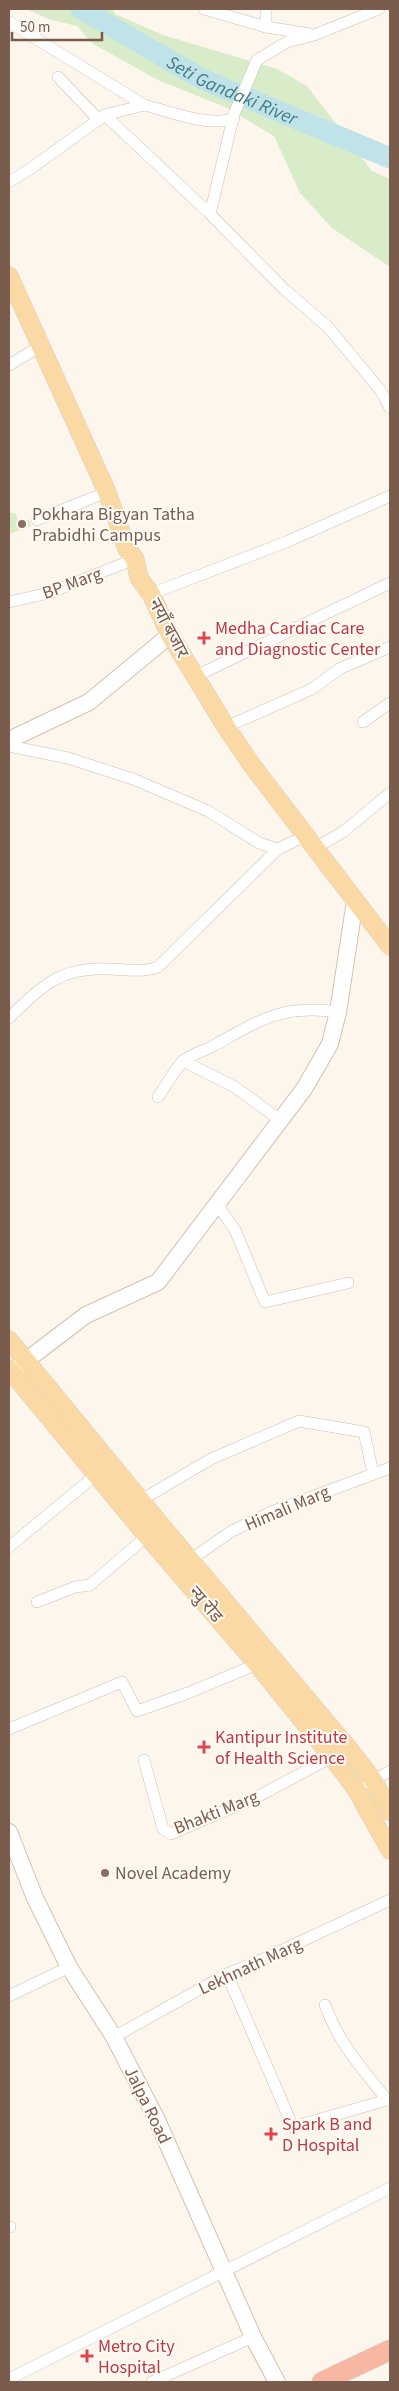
<svg xmlns="http://www.w3.org/2000/svg" width="399" height="2391" viewBox="0 0 399 2391" font-family="'Source Sans 3','Noto Sans Devanagari',sans-serif">
<rect width="100%" height="100%" fill="#fdf6ec"/>
<!-- green -->
<g fill="#d8ecc9">
<path d="M26,9H113L115,14L163,35L277,69L307,86L372,171L390,179V267L332,228L300,193L274,136L225,107L158,80L93,44L77,26L51,20Z"/>
<path d="M9,513H15L19,522L29,520L31,526L9,534Z"/>
</g>
<g fill="none" stroke-linecap="round" stroke-linejoin="round">
<!-- river -->
<path stroke="#bfe3e8" stroke-width="21" id="s1" d="M81,9L202,79L390,158"/>
<defs>
<g id="street">
<path d="M204,9L266,27"/>
<path d="M266,9V27L310,34"/>
<path d="M9,22L144,105L105,115L30,169L9,182"/>
<path d="M58,77L99,120"/>
<path d="M144,105C170,111 209,128 234,118"/>
<path d="M105,115L210,214L284,289L328,327L381,391L390,408"/>
<path d="M210,214L234,114L257,60L287,42L314,35L379,9"/>
<path d="M9,365L41,346"/>
<path d="M37,520L107,492"/>
<path d="M151,594L286,542L390,496"/>
<path d="M9,602L49,593L135,559"/>
<path d="M196,676L390,583"/>
<path d="M363,722L390,703"/>
<path d="M226,727L312,689L339,669L390,647"/>
<path d="M9,746L68,758L133,779L208,811L259,843L278,849"/>
<path d="M315,848L343,832L390,793"/>
<path d="M9,1018C42,986 60,967 108,969C125,969 143,973 158,967L278,849L307,835"/>
<path d="M183,1061L235,1087L280,1120"/>
<path d="M158,1097C166,1086 173,1072 182,1062C189,1055 204,1051 213,1046C260,1020 282,1004 338,1012"/>
<path d="M216,1203L235,1230L265,1302L348,1283"/>
<path d="M136,1503L211,1459L299,1421L364,1432L373,1473"/>
<path d="M9,1547L97,1474"/>
<path d="M190,1560L232,1531L271,1512L390,1468"/>
<path d="M37,1602L75,1587L90,1585L147,1536"/>
<path d="M9,1729L122,1682L137,1711L188,1693L257,1664"/>
<path d="M144,1760L163,1829L171,1834L255,1798L332,1757"/>
<path d="M368,1783L390,1771"/>
<path d="M227,1974L293,2127L387,2100"/>
<path d="M9,1996L69,1967"/>
<path d="M325,2005C339,2044 362,2068 387,2100H390"/>
<path d="M114,2037L227,1974L261,1960L390,1900"/>
<path d="M9,2227H10"/>
<path d="M9,2379L390,2188"/>
<path d="M152,2382L253,2337"/>
</g>
<g id="secondary">
<path d="M9,740L89,702L170,635"/>
<path d="M15,1369L86,1315L158,1282L304,1089L330,1044L338,1012L355,901"/>
<path d="M9,1832L35,1898L69,1967L114,2037L157,2120L253,2337L277,2382"/>
</g>
<g id="primary">
<path d="M9,276L107,492L127,549L135,559L139,578L151,594L170,635L226,727L251,764L390,946"/>
<path d="M9,1340L165,1530L349,1749L373,1780L390,1812"/>
<path d="M9,1369L147,1536L257,1664L332,1757L356,1789L390,1850"/>
</g>
<path id="highway" d="M322,2382L390,2350"/>
</defs>
<!-- street casing -->
<use href="#street" stroke="#d1beb0" stroke-width="12"/>
<!-- secondary casing -->
<use href="#secondary" stroke="#d6c0b0" stroke-width="18"/>
<!-- primary casing -->
<use href="#primary" stroke="#dad1cd" stroke-width="19"/>
<!-- highway casing -->
<use href="#highway" stroke="#dad1cd" stroke-width="21"/>
<!-- street -->
<use href="#street" stroke="#fff" stroke-width="11"/>
<!-- secondary -->
<use href="#secondary" stroke="#fff" stroke-width="16"/>
<!-- primary -->
<use href="#primary" stroke="#fbd9a5" stroke-width="18"/>
<!-- highway -->
<use href="#highway" stroke="#f7b7a3" stroke-width="20"/>
</g>
<!-- markers -->
<g fill="#8d6e63" stroke="#fffaf3" stroke-width="2">
<circle cx="22" cy="524" r="5"/>
<circle cx="105" cy="1873" r="5"/>
</g>
<g fill="#e0444e" stroke="#fffaf3" stroke-width="2">
<path d="M201.5 630.5h5v5h5v5h-5v5h-5v-5h-5v-5h5z"/>
<path d="M201.5 1739.5h5v5h5v5h-5v5h-5v-5h-5v-5h5z"/>
<path d="M268.5 2126.5h5v5h5v5h-5v5h-5v-5h-5v-5h5z"/>
<path d="M84.5 2348.5h5v5h5v5h-5v5h-5v-5h-5v-5h5z"/>
</g>
<g text-anchor="middle" stroke-width="4" stroke-linejoin="round" paint-order="stroke">
<!-- education labels -->
<g font-size="18" fill="#785e54" stroke="#fffaf3" text-anchor="start">
<text x="32" y="520">Pokhara Bigyan Tatha<tspan x="32" dy="21">Prabidhi Campus</tspan></text>
<text x="115" y="1879">Novel Academy</text>
</g>
<!-- street labels -->
<g font-size="18" fill="#7a5c4d" stroke="#fffaf3">
<text transform="translate(72 583) rotate(-20)" y="6">BP Marg</text>
<text transform="translate(169 628) rotate(62)" y="6">नयाँ बजार</text>
<text transform="translate(287 1508) rotate(-23)" y="6">Himali Marg</text>
<text transform="translate(206 1604) rotate(49)" y="6">न्यु रोड</text>
<text transform="translate(216 1812) rotate(-22)" y="6">Bhakti Marg</text>
<text transform="translate(250 1966) rotate(-25)" y="6">Lekhnath Marg</text>
<text transform="translate(148 2105) rotate(64)" y="6">Jalpa Road</text>
</g>
<!-- health labels -->
<g font-size="18" fill="#be3a42" stroke="#fffaf3" text-anchor="start">
<text x="215" y="634">Medha Cardiac Care<tspan x="215" dy="21">and Diagnostic Center</tspan></text>
<text x="215" y="1743">Kantipur Institute<tspan x="215" dy="21">of Health Science</tspan></text>
<text x="282" y="2130">Spark B and<tspan x="282" dy="21">D Hospital</tspan></text>
<text x="98" y="2352">Metro City<tspan x="98" dy="21">Hospital</tspan></text>
</g>
<!-- water labels -->
<g font-size="19" font-style="italic" fill="#437c86" stroke="#fffaf3">
<text dy="7" stroke="none"><textPath href="#s1" startOffset="172">Seti Gandaki River</textPath></text>
</g>
</g>
<!-- border -->
<rect width="399" height="2391" fill="none" stroke="#7a5c4d" stroke-width="20"/>
<!-- scale -->
<path d="M12 32v8h90v-8" fill="none" stroke="#7a5c4d" stroke-width="2.5"/>
<text x="20" y="32" font-size="15" fill="#7a5c4d" stroke="#fffaf3" stroke-width="4" paint-order="stroke">50 m</text>
</svg>
